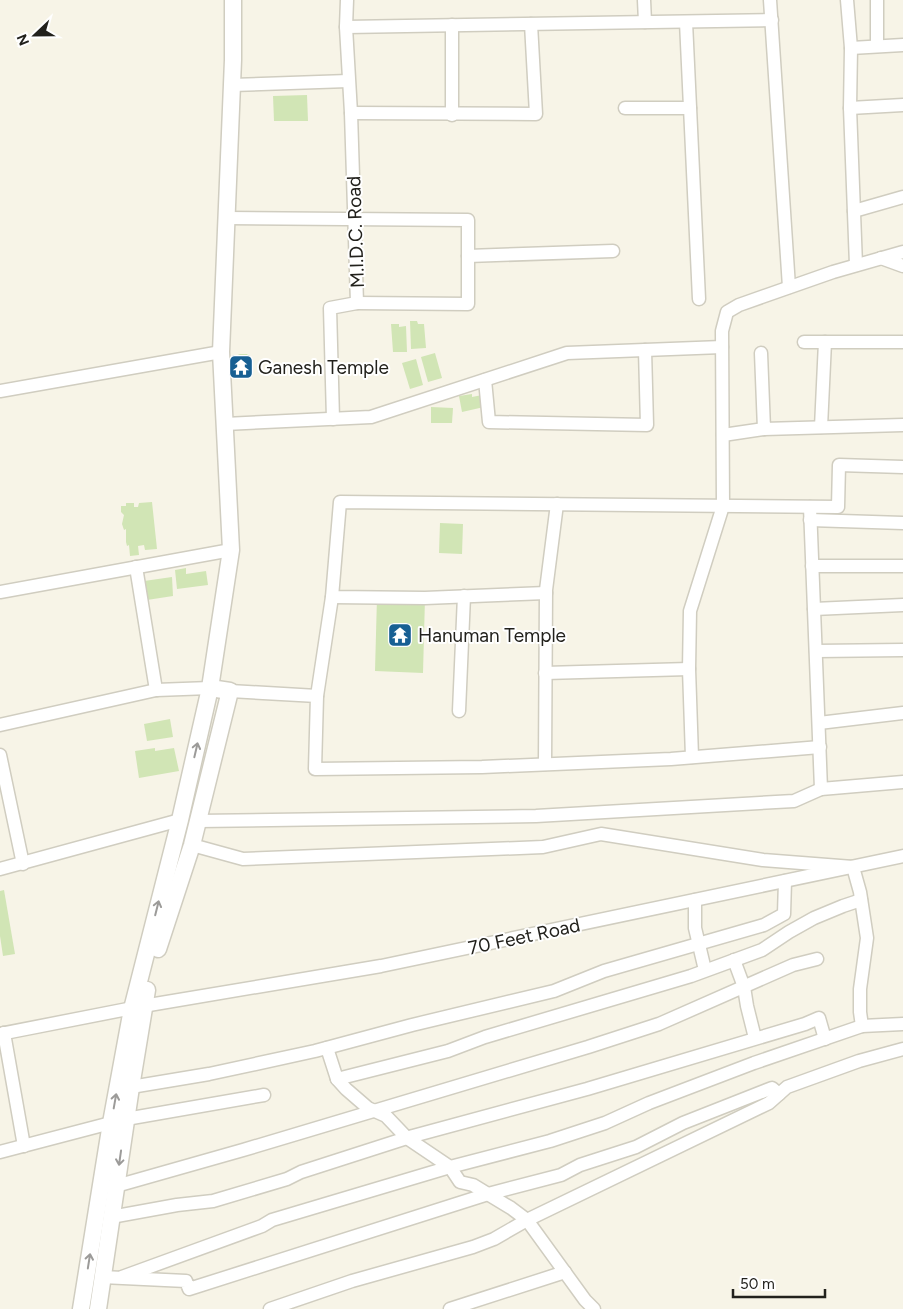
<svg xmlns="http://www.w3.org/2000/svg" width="903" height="1309" viewBox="0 0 903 1309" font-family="Figtree,sans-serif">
<rect width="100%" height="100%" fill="#f7f4e7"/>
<!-- building -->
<g fill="#d1e5b5">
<path d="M307,95L308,121H274L273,96Z"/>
<path d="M410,321H417L418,324H424L426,348L411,349Z"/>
<path d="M391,324H399V327L406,326L407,352H393Z"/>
<path d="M435,353L442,378L428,382L421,357Z"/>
<path d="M240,354H247L253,361V372L244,377H234L230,370L233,357Z"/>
<path d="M416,359L423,385L410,389L402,363Z"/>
<path d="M472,394V397L482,395L484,407L462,412L459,396Z"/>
<path d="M431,407L453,408L452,423H431Z"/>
<path d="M152,502L157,549L145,550L144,545L138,546L139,555L130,556L129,545L127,546L126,542V529L124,530L122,524L124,515L121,512V506H126V503H134V507H138L139,503Z"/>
<path d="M440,523L463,524L462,554L439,553Z"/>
<path d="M186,568V574L206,571L208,585L177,589L175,570Z"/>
<path d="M172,577L173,596L147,600L144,581Z"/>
<path d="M377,597L425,598L423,673L375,671Z"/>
<path d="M170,719L173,737L147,741L144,724Z"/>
<path d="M155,748V751L174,748L179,771L139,778L135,751Z"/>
<path d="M4,890L15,954L3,956L0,936V891Z"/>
</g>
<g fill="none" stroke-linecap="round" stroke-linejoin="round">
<defs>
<g id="minor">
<path d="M644,0L645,22"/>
<path d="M770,0L789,287"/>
<path d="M847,0L851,48L850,108L856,265"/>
<path d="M877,0V46"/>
<path d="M686,22L699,299"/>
<path d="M346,27L772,20"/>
<path d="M851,48L903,45"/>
<path d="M232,85L348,81"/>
<path d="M625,108H690"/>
<path d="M850,108L903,105"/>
<path d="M351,113L536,114L531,24"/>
<path d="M452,115V25"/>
<path d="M854,211L903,197"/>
<path d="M226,218L468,220V304L357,303"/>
<path d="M468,256L613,251"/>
<path d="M881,258L903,266"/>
<path d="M804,342H903"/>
<path d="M761,353L764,429L903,425"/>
<path d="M485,380L489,422L647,425L645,350"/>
<path d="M0,391L221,352"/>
<path d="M333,419L330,308L357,303L351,113L346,27L347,0"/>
<path d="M225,424L371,417L567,353L722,347"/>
<path d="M821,427L825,342"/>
<path d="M723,435L764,429"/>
<path d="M810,507L821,789L903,782"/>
<path d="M810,520L903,523"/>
<path d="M812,566H903"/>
<path d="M136,567L156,690"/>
<path d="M0,592L231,550"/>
<path d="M546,593L425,598L332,597L340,502L838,507L839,465L903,467"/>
<path d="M814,609L903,605"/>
<path d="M816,651L903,650"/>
<path d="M545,673L689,669"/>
<path d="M230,691L317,696L315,769L482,767L671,759L820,747"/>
<path d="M317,696L332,597"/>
<path d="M459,711L464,596"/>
<path d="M819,723L903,713"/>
<path d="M0,725L156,690L210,688"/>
<path d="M0,755L23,864"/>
<path d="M692,757L689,669L690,611L723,506L722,331L727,312L739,305L833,272L903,252"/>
<path d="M545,764L546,590L557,504"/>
<path d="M198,821L536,816L794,801L821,789"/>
<path d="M192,845L243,859L543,847L601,834L763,860L853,867L860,892L867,938L860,989V1012L862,1026"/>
<path d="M0,869L180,820"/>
<path d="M695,900V928L705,970"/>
<path d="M734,960L744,987L747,1006L755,1038"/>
<path d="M4,1033L24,1146"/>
<path d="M0,1034L143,1006L381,966L903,856"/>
<path d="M327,1048L337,1079L346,1089L368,1108L386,1116L407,1138L450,1167L460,1182L473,1185L511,1208L527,1220L585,1300L594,1309"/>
<path d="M337,1079L448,1051L485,1037L691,976L762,950L789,932L814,918L843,906L861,900"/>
<path d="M131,1087L209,1074L315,1051L412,1025L554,991L604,971L764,925L784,914L785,881"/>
<path d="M0,1152L126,1119L264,1095"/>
<path d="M116,1186L243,1150L588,1047L659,1024L793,965L817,959"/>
<path d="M111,1217L177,1205L213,1201L287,1179L301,1172L413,1136L587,1089L805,1024L819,1018L825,1039"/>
<path d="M102,1277L186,1281L189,1289L488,1194L561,1175L580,1165L636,1147L683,1123L772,1088L779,1094"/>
<path d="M122,1277L262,1226L272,1220L450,1167L550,1141L605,1123L649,1103L754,1063L862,1026L903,1024"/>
<path d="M270,1309L352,1281L473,1247L494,1239L527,1220L769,1103L787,1087L859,1061L903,1049"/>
<path d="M450,1309L565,1272"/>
</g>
<g id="major">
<path d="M158,949L192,845L230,691L210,688"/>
<path d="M81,1309L111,1123L132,1009L180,820L210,688L231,550L221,352L233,60V0"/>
<path d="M98,1309L131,1087L147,990"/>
</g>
</defs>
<!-- minor casing -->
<use href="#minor" stroke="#d0cdc0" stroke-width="15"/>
<!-- major casing -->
<use href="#major" stroke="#d0cdc0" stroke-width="19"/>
<!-- minor -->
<use href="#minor" stroke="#fff" stroke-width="12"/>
<!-- major -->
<use href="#major" stroke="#fff" stroke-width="16"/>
</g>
<!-- one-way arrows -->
<defs><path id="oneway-shaft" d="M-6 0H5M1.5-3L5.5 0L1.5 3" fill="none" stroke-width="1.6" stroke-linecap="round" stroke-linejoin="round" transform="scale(1.25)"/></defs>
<g stroke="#9c9b99">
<use href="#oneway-shaft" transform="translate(196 750) rotate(-77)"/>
<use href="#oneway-shaft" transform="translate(157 908) rotate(-76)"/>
<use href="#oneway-shaft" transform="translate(115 1101) rotate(-80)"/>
<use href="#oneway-shaft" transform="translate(120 1158) rotate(98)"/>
<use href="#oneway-shaft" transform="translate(89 1261) rotate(-81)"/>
</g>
<!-- icons -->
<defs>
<symbol id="temple-square" viewBox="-11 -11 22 22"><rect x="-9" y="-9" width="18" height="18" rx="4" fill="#175f93" stroke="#fff"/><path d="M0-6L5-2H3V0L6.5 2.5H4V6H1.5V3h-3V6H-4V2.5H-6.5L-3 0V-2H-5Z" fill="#fff"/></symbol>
</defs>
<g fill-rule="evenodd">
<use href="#temple-square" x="227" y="353" width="28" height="28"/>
<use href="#temple-square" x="386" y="621" width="28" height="28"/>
</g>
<g text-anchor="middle" stroke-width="4" stroke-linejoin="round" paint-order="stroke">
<!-- street labels -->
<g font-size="19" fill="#22211c" stroke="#fff">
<text transform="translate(355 232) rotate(-92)" y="7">M.I.D.C. Road</text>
<text transform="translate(524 936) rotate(-12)" y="7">70 Feet Road</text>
</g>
<!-- poi labels -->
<g font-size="19" fill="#22211c" stroke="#fff" text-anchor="start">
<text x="258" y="374">Ganesh Temple</text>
<text x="418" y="642">Hanuman Temple</text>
</g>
</g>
<!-- north arrow -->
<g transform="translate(35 35) rotate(248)" stroke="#ffffff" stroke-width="4" paint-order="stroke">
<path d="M0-4L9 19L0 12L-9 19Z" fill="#22211c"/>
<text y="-8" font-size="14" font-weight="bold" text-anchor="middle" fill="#22211c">N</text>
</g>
<!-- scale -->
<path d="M733 1289v8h92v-8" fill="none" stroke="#22211c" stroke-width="2.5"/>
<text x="740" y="1289" font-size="15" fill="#22211c" stroke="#ffffff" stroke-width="4" paint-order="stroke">50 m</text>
</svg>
